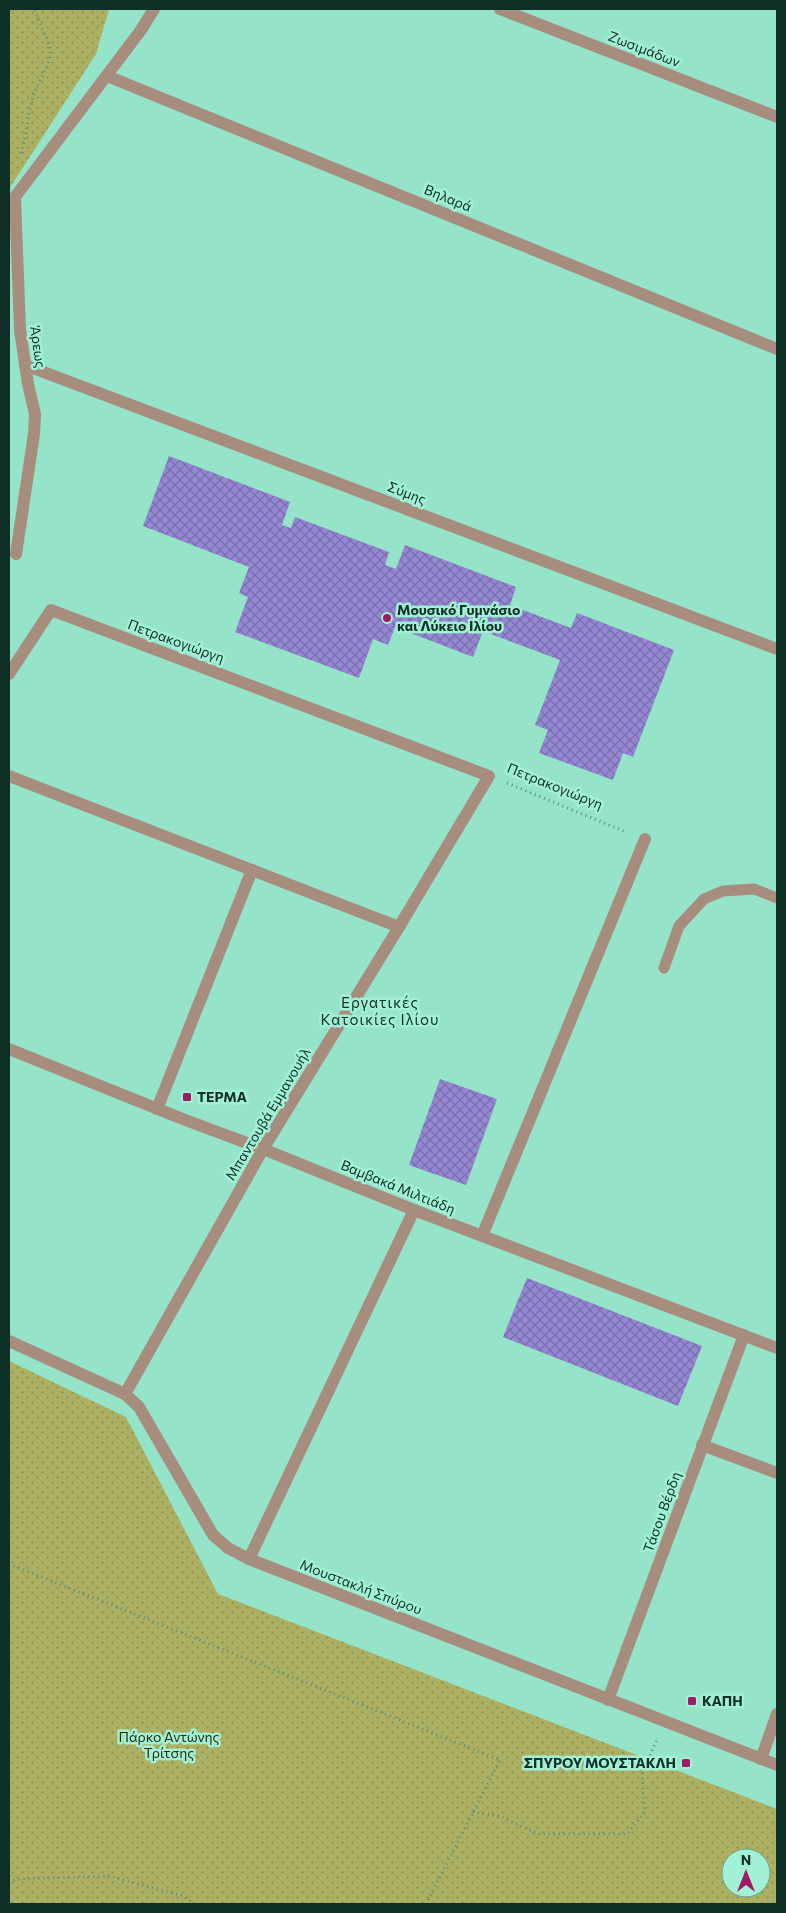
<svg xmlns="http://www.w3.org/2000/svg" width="786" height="1913" viewBox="0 0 786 1913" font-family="Commissioner,sans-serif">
<defs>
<pattern id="park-dots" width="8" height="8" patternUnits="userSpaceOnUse" patternTransform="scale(1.25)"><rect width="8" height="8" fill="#acb062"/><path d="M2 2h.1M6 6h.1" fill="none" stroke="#8a9051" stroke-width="1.8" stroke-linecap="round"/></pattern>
<pattern id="building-cross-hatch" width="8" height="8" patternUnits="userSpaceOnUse" patternTransform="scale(1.25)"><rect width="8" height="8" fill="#9587d3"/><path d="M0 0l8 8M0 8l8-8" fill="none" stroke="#786fab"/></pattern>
</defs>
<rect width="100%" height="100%" fill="#95e3c9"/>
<!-- park -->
<g fill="url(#park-dots)" fill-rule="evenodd">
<path d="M9,9H109L96,54L9,189Z"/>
<path d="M9,1361L126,1417L218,1594L777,1809V1904H9ZM731,1858H761V1888H731Z"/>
</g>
<!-- building -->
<g fill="url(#building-cross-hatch)">
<path d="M169,456L290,502L282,525L291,528L295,517L389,552L385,565L396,569L405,545L516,587L510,605L571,628L577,613L674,650L633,757L623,753L613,780L539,753L548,730L535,725L560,660L483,631L473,657L395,627L388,645L373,639L359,678L235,632L248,597L239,593L249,567L143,526Z"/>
<path d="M440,1079L497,1099L466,1185L409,1165Z"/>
<path d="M527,1278L702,1346L678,1406L503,1337Z"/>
</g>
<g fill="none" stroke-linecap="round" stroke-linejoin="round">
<!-- path -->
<g stroke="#548d7b" stroke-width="3" stroke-dasharray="1 4" stroke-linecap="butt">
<path d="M20,153C28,135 27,116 33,97C37,83 52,63 50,49C48,38 38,22 35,9"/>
<path d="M507,783L626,832"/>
<path d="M9,1564L500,1760L426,1904"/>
<path d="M473,1812L499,1816L538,1834H627L645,1812L642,1774L657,1739"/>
<path d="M9,1882L18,1879L109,1876L183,1896L194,1904"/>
</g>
<!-- service -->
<path stroke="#a78d7e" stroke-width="11" d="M664,968L679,926L704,899L723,891L754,889L777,898"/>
<!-- minor -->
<g stroke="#a78d7e" stroke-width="12">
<path d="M500,9L777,117"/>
<path d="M107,76L777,349"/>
<path d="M25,365L777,649"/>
<path d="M16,554L34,434L35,414L28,384L20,330L15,197L141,30L154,9"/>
<path d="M9,674L51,610L489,776L399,927L263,1149L125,1394"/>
<path d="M9,776L399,927"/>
<path d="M9,1049L180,1118L263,1149L414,1210L777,1348"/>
<path d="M157,1109L252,870"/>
<path d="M482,1236L645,839"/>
<path d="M9,1341L125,1394L139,1407L213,1535L228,1548L249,1559L777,1765"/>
<path d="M702,1445L777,1473"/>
<path d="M249,1559L414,1210"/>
<path d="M608,1700L744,1335"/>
<path d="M761,1759L777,1714"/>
</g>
</g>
<!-- markers -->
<g fill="#a01a68" stroke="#a2f1d6" stroke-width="2">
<circle cx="387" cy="618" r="5"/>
<rect x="182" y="1092" width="10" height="10" rx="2.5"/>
<rect x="687" y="1696" width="10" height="10" rx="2.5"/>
<rect x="681" y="1758" width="10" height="10" rx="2.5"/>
</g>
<g text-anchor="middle" stroke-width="5" stroke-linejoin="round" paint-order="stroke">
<!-- street labels -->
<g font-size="14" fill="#0e2f26" stroke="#a2f1d6">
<text transform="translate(644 49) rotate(21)" y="5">Ζωσιμάδων</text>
<text transform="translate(448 198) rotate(22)" y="5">Βηλαρά</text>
<text transform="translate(38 347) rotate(82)" y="5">Άρεως</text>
<text transform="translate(407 493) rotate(21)" y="5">Σύμης</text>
<text transform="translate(176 641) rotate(20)" y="5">Πετρακογιώργη</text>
<text transform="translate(555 786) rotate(22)" y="5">Πετρακογιώργη</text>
<text transform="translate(268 1114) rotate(-59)" y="5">Μπαντουβά Εμμανουήλ</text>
<text transform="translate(398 1187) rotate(22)" y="5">Βαμβακά Μιλτιάδη</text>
<text transform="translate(662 1512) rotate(-70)" y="5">Τάσου Βέρδη</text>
<text transform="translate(361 1587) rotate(21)" y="5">Μουστακλή Σπύρου</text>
</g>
<!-- poi labels -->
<g font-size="14" font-weight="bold" fill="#0e2f26" stroke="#a2f1d6" text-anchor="start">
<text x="397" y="615">Μουσικό Γυμνάσιο<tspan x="397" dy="16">και Λύκειο Ιλίου</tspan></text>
<text x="197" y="1102">ΤΕΡΜΑ</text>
<text x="702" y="1706">ΚΑΠΗ</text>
<text x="676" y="1768" text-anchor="end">ΣΠΥΡΟΥ ΜΟΥΣΤΑΚΛΗ</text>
</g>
<!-- park labels -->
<g font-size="14" fill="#2b2c06" stroke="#a2f1d6">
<text x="169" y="1742">Πάρκο Αντώνης<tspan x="169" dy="16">Τρίτσης</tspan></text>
</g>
<!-- neighbourhood labels -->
<g font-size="15" letter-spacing="1" fill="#0e2f26" stroke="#a2f1d6">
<text x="380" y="1008">Εργατικές<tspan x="380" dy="17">Κατοικίες Ιλίου</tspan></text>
</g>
</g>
<!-- border -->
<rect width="786" height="1913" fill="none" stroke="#0e2f26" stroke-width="20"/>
<!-- north arrow -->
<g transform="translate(746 1873)"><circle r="24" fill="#a2f1d6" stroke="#67a390"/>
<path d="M0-4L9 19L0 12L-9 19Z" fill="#a01a68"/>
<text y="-8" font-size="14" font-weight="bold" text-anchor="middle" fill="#0e2f26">N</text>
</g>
</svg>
